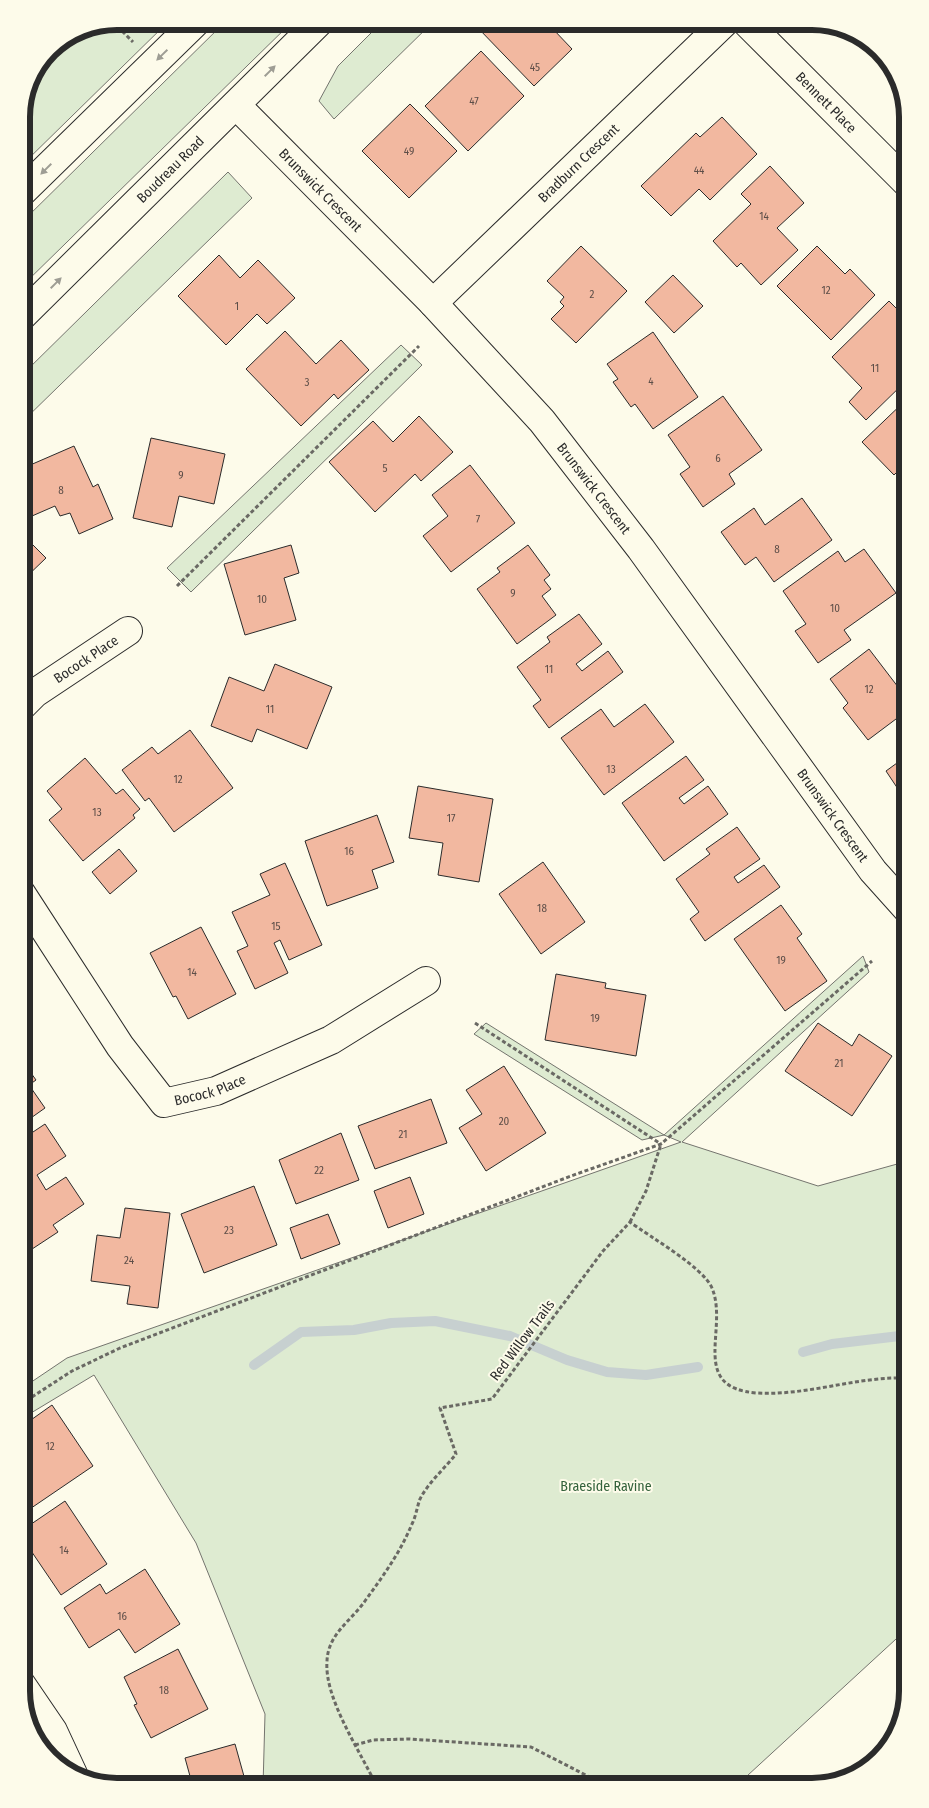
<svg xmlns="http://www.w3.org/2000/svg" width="929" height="1808" viewBox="0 0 929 1808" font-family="'Fira Sans Condensed',sans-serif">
<rect width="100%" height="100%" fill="#fdfbea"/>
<!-- green -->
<g fill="#deebd1" stroke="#74746e">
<path d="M117,21H169L21,166V111L49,49L81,28Z"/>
<path d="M226,21H293L21,287V223Z"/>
<path d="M383,21H434L334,119L319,101L338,66Z"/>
<path d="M228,172L252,198L21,423V376Z"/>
<path d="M401,345L422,365L191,592L167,568Z"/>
<path d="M863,956L869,972L682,1142L818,1186L908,1161V1628L735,1787H263L265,1714L196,1543L94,1375L21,1419V1389L67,1358L681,1142L664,1135L642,1140L474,1034L486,1023L664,1135Z"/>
</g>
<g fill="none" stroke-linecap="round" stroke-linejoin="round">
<!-- stream -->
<g stroke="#c7d0d0" stroke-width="10">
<path d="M803,1352L832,1344L908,1335"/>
<path d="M254,1365L301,1332L354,1330L391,1323L435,1321L510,1336L567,1360L607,1372L646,1375L698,1367"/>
</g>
</g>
<!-- building -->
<g fill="#f2b8a0" stroke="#2b2b2b">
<path d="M483,21H558L552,28L572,49L534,86L477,27Z"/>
<path d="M586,21H599L593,28Z"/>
<path d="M481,51L524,96L468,151L425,106Z"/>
<path d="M410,104L457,151L409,198L362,151Z"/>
<path d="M722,117L757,154L710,200L699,189L671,216L641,186L696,133L700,137Z"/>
<path d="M770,166L804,203L777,228L798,250L761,285L741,263L737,267L713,241L751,204L741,194Z"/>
<path d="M581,246L627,291L576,343L551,319L564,306L560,302L564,297L547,281Z"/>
<path d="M817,246L845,274L850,269L875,295L831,340L777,286Z"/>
<path d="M219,255L240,278L258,260L295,298L267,324L257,314L226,345L178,296Z"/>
<path d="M673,275L703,306L674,333L645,302Z"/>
<path d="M889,301L908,320V379L866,420L849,402L862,388L832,357Z"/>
<path d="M285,331L316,364L341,340L369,370L338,399L334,394L301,426L246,369Z"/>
<path d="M653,332L698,397L653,429L635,404L631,407L613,382L618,379L607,364Z"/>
<path d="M723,396L762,450L729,474L735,484L703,507L680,474L690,467L668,435Z"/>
<path d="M908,398V461L894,475L862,442Z"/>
<path d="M419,416L453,452L421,481L415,474L375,512L329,462L373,421L393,442Z"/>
<path d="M151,438L225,454L214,504L179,496L172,527L133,518Z"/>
<path d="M74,446L93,487L98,484L113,519L79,534L70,513L60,516L55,506L32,516L21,492V469Z"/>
<path d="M470,465L515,523L451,572L423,536L448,516L432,495Z"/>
<path d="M802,498L832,540L774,582L756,557L745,565L721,532L754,508L765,525Z"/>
<path d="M21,533L46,558L21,582Z"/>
<path d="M291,545L299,573L284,578L296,620L245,635L224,564Z"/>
<path d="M528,545L550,575L544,580L551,589L542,596L556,615L517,644L477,589L500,572L497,568Z"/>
<path d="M864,549L896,593L844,630L851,640L818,663L795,631L806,624L783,591L838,551L845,562Z"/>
<path d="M579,614L602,644L576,664L582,671L608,651L623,672L549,728L533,706L541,700L517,667L550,642L547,637Z"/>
<path d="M869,649L908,700V710L868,740L843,708L848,703L830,679Z"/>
<path d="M275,664L332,687L307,749L257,729L252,742L211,726L229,677L264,691Z"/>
<path d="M645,704L674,742L604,795L561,738L601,709L614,727Z"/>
<path d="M190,730L233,788L174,832L149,798L145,801L122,770L152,747L158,754Z"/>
<path d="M908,755V807L900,796L902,795L886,771Z"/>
<path d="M686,756L704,780L679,798L684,804L708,786L728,814L664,861L622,803Z"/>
<path d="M85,758L116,794L123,789L140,809L133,815L135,818L83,861L49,820L62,809L47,791Z"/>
<path d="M418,786L493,799L479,882L438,875L443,843L409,838Z"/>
<path d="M377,815L394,862L372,870L378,888L327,906L305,841Z"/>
<path d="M737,827L760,859L734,877L738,883L764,865L780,887L705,941L690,919L699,912L676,879L710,854L706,849Z"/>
<path d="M119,849L137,871L110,894L92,872Z"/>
<path d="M543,862L585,922L541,954L499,894Z"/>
<path d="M285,863L322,945L289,960L280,940L274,943L288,973L255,989L237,951L248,946L232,912L270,895L260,874Z"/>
<path d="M781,905L802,934L797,938L827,981L785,1011L734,939Z"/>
<path d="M201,927L236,994L188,1019L176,996L173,997L150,953Z"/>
<path d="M556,974L606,983L605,988L646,995L636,1056L545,1040Z"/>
<path d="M818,1023L852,1046L859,1034L892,1056L852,1116L785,1071Z"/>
<path d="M21,1059L36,1080L29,1085L45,1108L21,1125Z"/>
<path d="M504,1066L546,1133L486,1171L459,1128L482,1114L466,1090Z"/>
<path d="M431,1099L447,1143L375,1169L358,1126Z"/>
<path d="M45,1124L66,1156L37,1175L46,1190L66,1177L84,1204L53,1225L58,1232L26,1253L21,1246V1140Z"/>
<path d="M341,1133L359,1180L296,1204L279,1160Z"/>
<path d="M410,1177L424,1214L388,1228L374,1191Z"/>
<path d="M254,1186L277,1245L204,1273L181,1214Z"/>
<path d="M125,1208L170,1213L158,1308L127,1304L130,1286L91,1281L97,1235L120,1238Z"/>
<path d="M328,1214L340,1244L301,1259L290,1228Z"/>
<path d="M52,1405L93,1466L21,1515V1427Z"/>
<path d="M65,1501L107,1564L61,1595L21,1536V1531Z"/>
<path d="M145,1569L180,1624L135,1653L119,1629L89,1648L64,1608L100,1584L106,1594Z"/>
<path d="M178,1649L208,1709L151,1738L134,1705L137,1704L124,1677Z"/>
<path d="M235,1744L247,1787H193L185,1758Z"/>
</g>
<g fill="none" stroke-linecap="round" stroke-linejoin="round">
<defs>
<g id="minor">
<path id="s1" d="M745,21L908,184"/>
<path id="s2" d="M236,105L433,303L542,421L641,549L873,871L908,910"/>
<path id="s3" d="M433,303L726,21"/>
<path id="s4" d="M21,707L35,693L128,631"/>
<path id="s5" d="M21,893L120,1046L164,1103L216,1091L331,1040L426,981"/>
<path d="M21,1684L53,1731L73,1774"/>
</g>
<g id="secondary">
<path d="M21,193L197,21"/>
<path id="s6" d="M21,317L320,21"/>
</g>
</defs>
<!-- minor casing -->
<use href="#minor" stroke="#2b2b2b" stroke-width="30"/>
<!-- secondary casing -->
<use href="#secondary" stroke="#2b2b2b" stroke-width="30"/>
<!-- path -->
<g stroke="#6a6964" stroke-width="3" stroke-dasharray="4 2.5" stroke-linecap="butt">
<path d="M113,22L133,42"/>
<path d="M177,586L419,346"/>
<path d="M475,1023L661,1144"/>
<path d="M630,1222L646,1191L661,1144"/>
<path d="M21,1404L72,1371L120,1348L571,1176L661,1144L872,961"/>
<path d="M355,1745L373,1740L409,1739L531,1747L609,1787"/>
<path d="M377,1787C361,1752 324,1699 327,1661C328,1634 351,1621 365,1601C383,1576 400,1553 412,1524C416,1516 417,1507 420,1499C428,1483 445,1468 456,1454L440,1408L492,1399L603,1251L630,1222C650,1237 703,1267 712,1288C729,1329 688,1388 757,1393C808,1396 857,1376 908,1378"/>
</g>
<!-- minor -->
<use href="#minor" stroke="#fdfbea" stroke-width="28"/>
<!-- secondary -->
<use href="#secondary" stroke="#fdfbea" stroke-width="28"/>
</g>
<!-- one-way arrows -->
<defs><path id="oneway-solid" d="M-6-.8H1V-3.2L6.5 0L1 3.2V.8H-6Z" transform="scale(1.25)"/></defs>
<g fill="#9e9d94">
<use href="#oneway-solid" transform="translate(162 55) rotate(136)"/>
<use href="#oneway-solid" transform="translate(270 71) rotate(-45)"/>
<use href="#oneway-solid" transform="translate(46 169) rotate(135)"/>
<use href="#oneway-solid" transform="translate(56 283) rotate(-45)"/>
</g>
<g text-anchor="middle" stroke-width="4" stroke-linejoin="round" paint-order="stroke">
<!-- number labels -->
<g font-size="11" fill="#5d4e48">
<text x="535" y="71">45</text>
<text x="474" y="105">47</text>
<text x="409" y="155">49</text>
<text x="699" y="174">44</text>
<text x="764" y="220">14</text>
<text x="826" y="294">12</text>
<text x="592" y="298">2</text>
<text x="237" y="310">1</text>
<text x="875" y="372">11</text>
<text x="651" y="385">4</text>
<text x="307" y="386">3</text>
<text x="718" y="462">6</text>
<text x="385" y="472">5</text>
<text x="181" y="479">9</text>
<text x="61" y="494">8</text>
<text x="478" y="523">7</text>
<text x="777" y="553">8</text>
<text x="513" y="597">9</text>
<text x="262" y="603">10</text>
<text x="835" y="612">10</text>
<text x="549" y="673">11</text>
<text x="869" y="693">12</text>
<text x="270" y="713">11</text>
<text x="611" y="773">13</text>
<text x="178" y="783">12</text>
<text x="97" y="816">13</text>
<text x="451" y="822">17</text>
<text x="349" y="855">16</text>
<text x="542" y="912">18</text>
<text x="276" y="930">15</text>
<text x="781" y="964">19</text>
<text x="192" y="976">14</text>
<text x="595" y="1022">19</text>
<text x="839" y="1067">21</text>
<text x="504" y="1125">20</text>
<text x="403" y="1138">21</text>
<text x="319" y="1174">22</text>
<text x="229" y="1234">23</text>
<text x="129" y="1264">24</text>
<text x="50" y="1450">12</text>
<text x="64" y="1554">14</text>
<text x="122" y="1620">16</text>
<text x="164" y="1694">18</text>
</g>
<!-- street labels -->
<g font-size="14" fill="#2b2b2b" stroke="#fdfbea">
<text dy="5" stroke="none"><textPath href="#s1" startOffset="115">Bennett Place</textPath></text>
<text dy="5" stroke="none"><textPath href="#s3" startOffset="202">Bradburn Crescent</textPath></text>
<text dy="5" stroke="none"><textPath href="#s6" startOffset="210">Boudreau Road</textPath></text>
<text dy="5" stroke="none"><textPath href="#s2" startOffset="120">Brunswick Crescent</textPath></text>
<text dy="5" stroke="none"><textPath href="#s2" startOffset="525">Brunswick Crescent</textPath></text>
<text dy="5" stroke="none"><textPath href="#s4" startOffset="81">Bocock Place</textPath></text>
<text dy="5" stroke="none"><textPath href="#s2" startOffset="930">Brunswick Crescent</textPath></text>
<text dy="5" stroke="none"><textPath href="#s5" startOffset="302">Bocock Place</textPath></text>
<text transform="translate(522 1340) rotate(-53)" y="5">Red Willow Trails</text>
</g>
<!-- park labels -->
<g font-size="14" fill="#34623c" stroke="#fdfbea">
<text x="606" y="1491">Braeside Ravine</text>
</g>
</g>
<!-- crop -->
<path d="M0 0H929V1808H0ZM117 30H812A87 87 0 0 1 899 117V1691A87 87 0 0 1 812 1778H117A87 87 0 0 1 30 1691V117A87 87 0 0 1 117 30Z" fill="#fdfbea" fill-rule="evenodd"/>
<path fill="none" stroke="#2b2b2b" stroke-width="6" d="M117 30H812A87 87 0 0 1 899 117V1691A87 87 0 0 1 812 1778H117A87 87 0 0 1 30 1691V117A87 87 0 0 1 117 30Z"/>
</svg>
